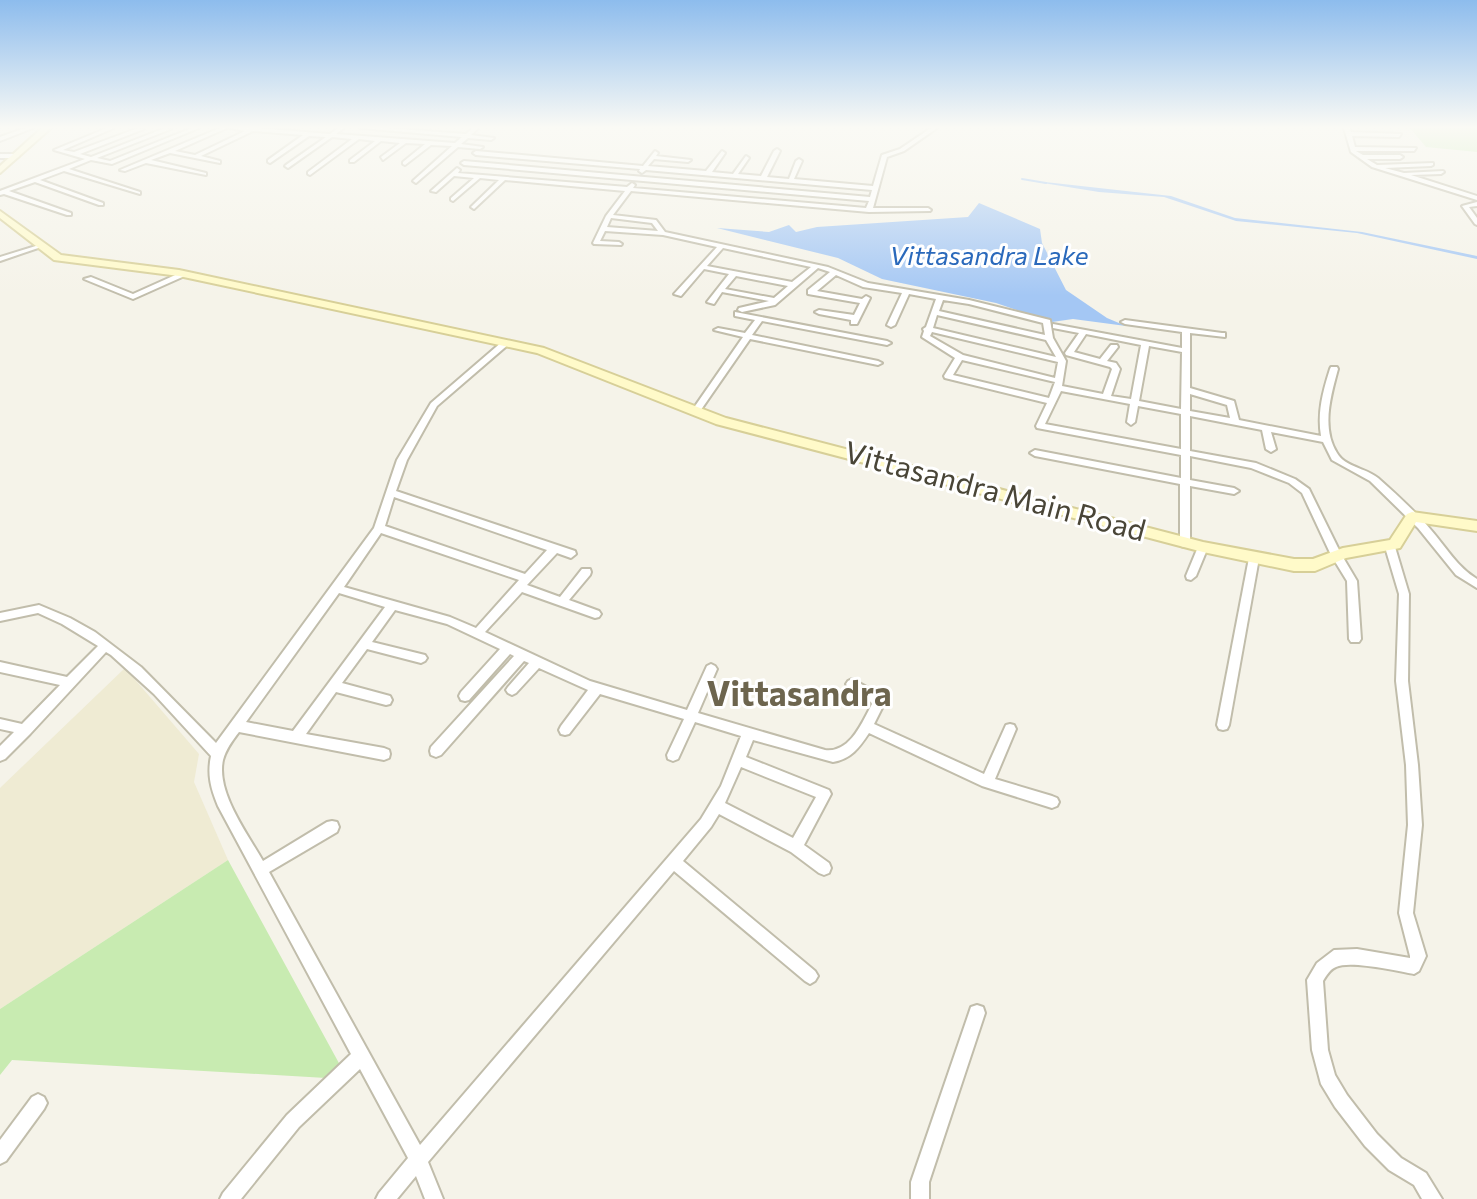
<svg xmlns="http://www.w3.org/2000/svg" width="1477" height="1199" viewBox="0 0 1477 1199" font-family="Commissioner,sans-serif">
<rect width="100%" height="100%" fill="#f5f3e9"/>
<!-- education -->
<path fill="#efebd3" d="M125,668L199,754L194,782L228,860L0,1009V788Z"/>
<!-- green -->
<g fill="#c8ebb1">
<path d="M1410,128H1477V152L1426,147Z"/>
<path d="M228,860L340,1065L326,1078L12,1060L0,1075V1009Z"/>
</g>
<!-- water -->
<g fill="#a4c7f4">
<path d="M1045,182L1171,196L1235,218L1362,232L1477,256V259L1357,233L1236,221L1164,197L1099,192L1043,183Z"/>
<path d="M979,203L1040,229L1042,243L1066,290L1107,318L1126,326L1073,319L1052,322L996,303L882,279L838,258L717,228L769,232L789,225L796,232L817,227L968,217Z"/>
</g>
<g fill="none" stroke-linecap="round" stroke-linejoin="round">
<!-- stream -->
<path stroke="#a4c7f4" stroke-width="2" d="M1022,179L1046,183"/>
<defs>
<g id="street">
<path d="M25,128H33L0,141V137Z"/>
<path d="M107,128H114L63,150L74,152L138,128L144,129L80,154L91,157L165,128L171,129L97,158L110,161L192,128H199L112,164L91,160L69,169L140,192V194L64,171L40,180L103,203V205H99L35,182L9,191L71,213V215H67L4,194L0,195V191L85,159L54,150Z"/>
<path d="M220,128H227L175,151L195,155L245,131L230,128H257L330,134L338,128H344L336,134L455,143L462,137L361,128H387L466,134L473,128H478L471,135L494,138L491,140L468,138L461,144L483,147L480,149L458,147L416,183L413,181L414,180L452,146L431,145L405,165L403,164V162L425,144L406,143L383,160L381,157L400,143L381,141L354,162H350V160L375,141L359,139L310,175L308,174V172L352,139L332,137L288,168L285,166L286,165L326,137L309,136L270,163L268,162V160L303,135L253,131L201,156L220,161V163L170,153L151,160L206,173V175L146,163L125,171L120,170Z"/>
<path d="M931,128H937L904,151L887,157L873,208H928L931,210L930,211L869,212L631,191L613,215L656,220L665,232L828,267L868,283L969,300L1050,320L1053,338L1066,361L1062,386L1103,394L1112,369L1110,367L1066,355L1065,353L1079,333L1053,328V324L1182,348V332L1125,324L1121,322L1125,320L1222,333H1225V337L1190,333V388L1234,401L1239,420L1321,436C1317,413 1323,391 1330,369L1331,367H1337L1338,369C1331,395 1321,428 1337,453C1345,467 1366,468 1378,478C1396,494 1415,511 1431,530C1446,547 1457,567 1477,579V588L1456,575L1418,528L1370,481L1332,460L1323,442L1271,432L1276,449L1271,452L1266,449L1262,430L1190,416V451L1256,463L1295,479L1309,489L1341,554L1357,581L1361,639L1359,642H1351L1349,639L1347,581L1331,555L1302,493L1289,483L1251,468L1190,456V480L1234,488L1239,491L1234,494L1190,486V543L1185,547L1181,546L1180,543V484L1035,456L1030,453L1035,450L1181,478V455L1037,428L1036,426L1047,403L945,378L944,376L955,358L922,337L924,331L923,329L926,327L936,299L909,294L895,325L891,327L887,325L902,293L863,287L836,275L817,291L862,299L866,296L870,298L857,324H851V320L819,314L815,312L819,310L854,315L860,303L808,294V290L830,272L818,268L775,305L742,312L738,310L739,308L769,301L722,292L714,304L707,302L729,274L704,269L681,296L674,294L717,247L663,235L605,231L600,241L619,242L622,244L621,245L594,244L593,243L606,216L625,191L505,180L474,209L471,207L472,206L499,180L480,178L453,201L451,200V198L474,178L454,176L436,192L431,191L457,168L460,170L458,173L627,187L632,183L635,185L633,188L866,208L869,201L464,165L461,163L464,161L870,197L872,190L646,170L642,173L639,171L640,169L476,155L473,153L476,151L643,166L655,151L658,153L656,156L691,160L688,162L654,159L648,166L706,171L722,151L725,153L712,172L733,174L746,156L749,158L738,174L761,176L774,151L777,149L780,151L767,177L789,179L796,161L799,159L802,161L794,179L873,186L882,155L900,149ZM611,218L652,223L658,231L607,227ZM723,248L811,267L792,282L707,266ZM736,276L788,286L774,298L725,289ZM943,300L969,304L1043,323L1045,335L939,311ZM937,315L1046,340L1056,357L933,328ZM932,332L1058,362L1055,378L963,355L930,336ZM1086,334L1141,345L1131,399L1111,396L1120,369L1116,363L1107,361L1118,347L1117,345H1111L1100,359L1074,352ZM1149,346L1182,352L1181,409L1139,401ZM962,360L1055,382L1049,398L953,375ZM1061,391L1130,404L1127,422L1131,425L1135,422L1138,406L1181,414V449L1045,424ZM1190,394L1227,405L1230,418L1190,411Z"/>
<path d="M1344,128H1350L1351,132L1401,134L1399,137L1352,136L1355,147L1416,148L1414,151H1356L1363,155H1400L1403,157L1400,159H1367L1377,165L1433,163V165L1431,166L1385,168L1404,173L1443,171L1444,172L1441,174L1411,175L1477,196V200L1372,167L1351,152Z"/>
<path d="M0,154H16L19,156L16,158H0Z"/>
<path d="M1477,202V206L1469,207L1477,218V225L1475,224L1462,206Z"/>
<path d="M39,245L44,246L0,261V257Z"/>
<path d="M182,272L189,274L133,299L84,279L91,277L133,294Z"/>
<path d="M735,312L887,341L891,343L887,345L762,321L752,335L878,361L882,363L878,365L750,339L698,414H692L691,412L743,337L714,330L718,328L745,333L755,320L735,316Z"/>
<path d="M503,341L510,343L437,406L407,460L396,491L575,551L576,554L571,558L557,553L527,585L560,597L582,569H590L591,572L590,575L569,600L599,611L601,614L599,617L595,618L522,592L485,632L590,681L687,710L707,666L711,664L715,666L717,669L698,713L825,750C850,753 862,723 872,704L871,702L848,687L846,684L848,681L852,679L881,695L884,704L874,724L984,774L1006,725L1010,724L1014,725L1016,729L995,779L1052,796L1057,798L1059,802L1057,806L1052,808L982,786L869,733C859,748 851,759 833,762L753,740L746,757L829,790L831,794L804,845L829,863L831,868L829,873L824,875L819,873L791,852L719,814L711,827L683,861L815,971L818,976L815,981L810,984L805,981L674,871L428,1162L443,1199H425L416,1176L397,1199H376L379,1193L408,1158L360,1069L299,1127L241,1199H220L223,1193L287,1115L351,1054L218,806C211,789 207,775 211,756L154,694L111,655L106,652L30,734L5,759L0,761V746L14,732L0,729V719L22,724L60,685L0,672V662L67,677L98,646L62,624L38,613L0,621V613L39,605L70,618L95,632L141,667L216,743L374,528L397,460L431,403ZM394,497L547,550L525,574L385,526ZM381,533L519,580L476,628L450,617L344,587ZM339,593L385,607L293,731L246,722ZM395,610L447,624L500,649L461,692L459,696L461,700L465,701L469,700L510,654L514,656L431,747L430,751L431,755L436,757L441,755L524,661L529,663L508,687L506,690L508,693L512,695L516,693L539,668L588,690L561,726L559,730L561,734L565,735L569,734L600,694L684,719L667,755L668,759L673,761L678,759L695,722L741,736L721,786L701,819L420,1145L269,872L337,832L339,827L337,822L332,821L327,822L263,861C247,833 216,792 223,760C226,749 232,741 239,732L384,760L389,758L390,754L389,750L384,748L306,734L336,692L386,705L390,704L392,700L390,696L342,683L367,649L421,663L425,661L427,658L425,655L372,642ZM741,767L816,797L793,838L725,803Z"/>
<path d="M1203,543L1208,547L1196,576L1191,580L1187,579L1186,576L1198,547Z"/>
<path d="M1390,543L1395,547L1409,594L1408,681L1418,765L1422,825L1413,913L1426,956L1419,971L1414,974C1397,971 1350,960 1336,967C1330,969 1326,976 1323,981L1328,1050L1335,1075L1347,1095L1377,1134L1401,1158L1426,1173L1442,1199H1422L1414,1185L1389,1170L1365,1146L1335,1107L1321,1084L1312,1050L1307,980L1317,963L1334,950L1357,949L1410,958V956L1399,913L1408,825L1406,765L1396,681L1399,594L1385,547Z"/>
<path d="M1254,554L1259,558L1229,725L1227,729L1223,730L1219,729L1217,725L1249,558Z"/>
<path d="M977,1005L983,1007L985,1013L929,1182V1199H911V1182L969,1013L971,1007Z"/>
<path d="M38,1094L44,1097L47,1103L44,1109L6,1161L0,1164V1140L32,1097Z"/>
</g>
<g id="secondary">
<path d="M42,128H51L0,173V166Z"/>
<path d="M0,211L61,255L179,270L544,348L726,418L1203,542L1294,559H1313L1343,548L1390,540L1407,514L1412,512L1477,521V531L1416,522L1400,548L1346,558L1315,571H1294L1203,552L716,424L537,353L179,276L54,260L0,218Z"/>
</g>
</defs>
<!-- street casing -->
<use href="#street" stroke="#c1bdab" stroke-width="4"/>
<!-- secondary casing -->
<use href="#secondary" stroke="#d7cf98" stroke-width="4"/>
<!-- street -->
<use href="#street" fill="#fff" fill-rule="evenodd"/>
<!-- secondary -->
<use href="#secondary" fill="#fffac9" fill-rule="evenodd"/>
</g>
<!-- sky -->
<linearGradient id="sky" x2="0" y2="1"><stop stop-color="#8dbced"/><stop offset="0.43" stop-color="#fafaf5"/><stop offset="1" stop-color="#fafaf5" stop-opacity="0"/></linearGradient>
<rect width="1477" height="296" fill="url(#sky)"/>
<g text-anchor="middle" stroke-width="6" stroke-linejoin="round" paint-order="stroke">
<!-- far-water labels -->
<g font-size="26" font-style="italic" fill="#2a69bb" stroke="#fff">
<text x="989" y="265">Vittasandra Lake</text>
</g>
<!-- street labels -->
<g font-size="30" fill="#494537" stroke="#fff">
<text transform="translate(995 492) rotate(15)" y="10">Vittasandra Main Road</text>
</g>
<!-- quarter labels -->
<g font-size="34" font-weight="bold" fill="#6d654e" stroke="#fff">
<text x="799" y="706">Vittasandra</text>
</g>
</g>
</svg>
